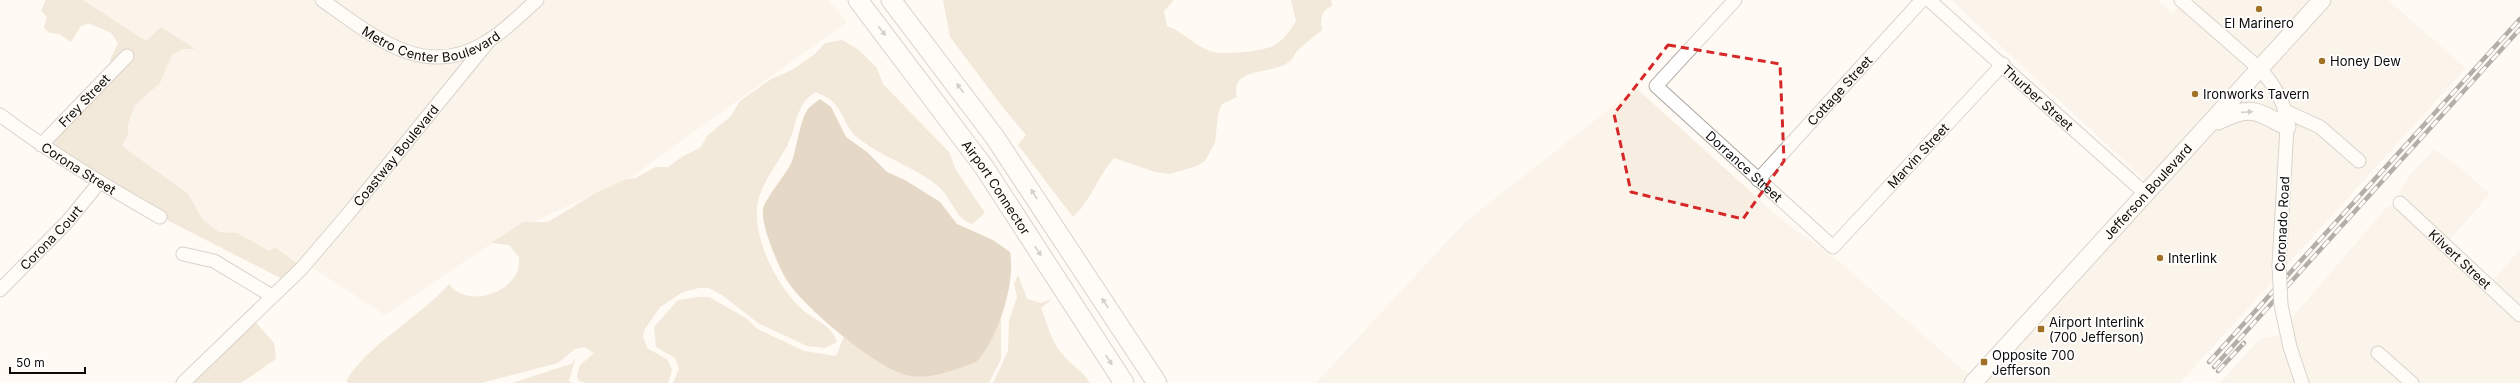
<svg xmlns="http://www.w3.org/2000/svg" width="2520" height="383" viewBox="0 0 2520 383" font-family="Inter,sans-serif">
<rect width="100%" height="100%" fill="#fffaf3"/>
<!-- built -->
<g fill="#f7ede1">
<path d="M83,0H828L847,22L631,177L501,237L385,315L305,263L302,267L237,233L219,232L203,220L188,194L97,130L146,41Z"/>
<path d="M1951,0H2158L2172,13L2181,4L2177,0H2388L2466,68L2180,383H1316L1465,222L1636,88L1782,220L1835,258L1969,375L2135,194L2144,179Z"/>
<path d="M2434,149L2464,171L2490,194L2447,243L2490,284L2520,249V383H2220L2259,339L2284,334V327L2387,207L2400,203L2398,197L2408,177Z"/>
</g>
<!-- green -->
<g fill="#e5d4be">
<path d="M46,0H83L146,41L161,27L195,49H182L172,55L160,83L135,105L128,124V134L122,146L188,194L203,220L219,232L237,233L270,251L275,247L302,267L288,282L169,221L43,145L113,68L110,60L118,43L111,33L88,23L80,27L71,42L59,34L50,33L44,28L47,17L41,11Z"/>
<path d="M943,0H1174L1164,11L1167,26C1183,32 1194,45 1210,51C1220,56 1263,51 1273,46C1284,40 1290,31 1296,21L1291,0H1331L1332,6C1321,11 1320,19 1322,30C1314,36 1306,43 1298,50C1295,53 1294,57 1291,60C1276,76 1229,65 1237,97L1222,104L1218,114L1215,143L1205,161L1197,166L1170,174L1155,172L1114,158C1098,176 1091,201 1073,217L1018,145L1026,135L1001,105L950,37Z"/>
<path d="M842,40L859,50L877,68L883,84L949,152L956,170L985,213L972,224C956,219 952,200 941,189C922,170 881,157 858,138C846,129 844,114 834,103C830,98 821,95 816,92C795,103 797,128 787,146C778,162 766,178 760,194C747,229 776,287 803,310C815,321 832,325 837,342L825,348L807,346L758,323L722,295L709,288H699L683,292L660,307L645,329L643,336L647,348L668,360L672,370L668,383H586L579,381L577,376L580,365L594,353L584,347L575,349L558,363L481,383H349L346,381C368,344 419,318 449,284C466,307 508,296 518,270C519,266 519,261 519,257L509,245L491,243L523,222H548L594,194L626,179L636,178L655,167H668L683,156L700,148L707,136L730,117L740,101L771,79L792,70L815,54L825,43Z"/>
<path d="M1018,275L1027,299L1041,303L1052,299L1041,308C1048,326 1052,345 1066,358C1076,369 1081,369 1090,383H993L1008,351L1009,321L1017,297L1014,284Z"/>
<path d="M699,297H709L746,318L756,328L804,351L836,356L844,336L881,363L902,374L981,357L1001,318V359L989,383H673L679,369L675,358L656,347L654,327L678,300Z"/>
<path d="M253,319L274,343L276,359C273,361 243,382 240,383C230,383 196,383 184,383Z"/>
<path d="M575,359L569,381L572,383H512L571,364Z"/>
</g>
<!-- water -->
<path fill="#c6b091" d="M820,99L831,107L846,137L867,152L887,172L905,180L940,202L957,224L993,240L1010,252C1016,282 998,340 976,362C954,370 927,382 903,374C873,365 802,306 786,279C778,265 761,226 763,210C764,199 787,174 792,161C797,147 800,120 808,109C811,105 816,102 820,99Z"/>
<g fill="none" stroke-linecap="round" stroke-linejoin="round">
<defs>
<g id="minor">
<path id="s1" d="M322,0C373,36 425,82 488,41C506,30 521,14 537,0"/>
<path id="s2" d="M1735,0L1656,86L1833,247L2003,64"/>
<path id="s3" d="M1929,0L2147,195"/>
<path d="M2181,0L2261,70C2275,86 2287,105 2287,127L2279,265"/>
<path d="M2285,111L2320,127L2359,161"/>
<path id="s4" d="M0,115C51,153 105,186 160,217"/>
<path id="s5" d="M41,145L127,56"/>
<path id="s6" d="M1758,180L1922,0"/>
<path id="s7" d="M2400,203L2520,315"/>
<path d="M183,254L214,261L272,296"/>
<path id="s8" d="M0,290L67,222L99,183"/>
<path d="M2290,347L2302,383"/>
<path d="M2378,353L2412,383"/>
<path id="s9" d="M183,383L302,268L348,214L488,42"/>
</g>
<g id="major">
<path d="M2218,121C2251,104 2257,111 2287,127"/>
<path id="s10" d="M1973,383L2322,0"/>
</g>
<g id="highway">
<path id="s11" d="M858,0L984,167L1124,383"/>
<path d="M891,0L994,136L1157,383"/>
</g>
</defs>
<!-- minor casing -->
<use href="#minor" stroke="#a9a49e" stroke-width="15"/>
<!-- major casing -->
<use href="#major" stroke="#a9a49e" stroke-width="19"/>
<!-- highway casing -->
<use href="#highway" stroke="#a9a49e" stroke-width="21"/>
<!-- minor -->
<use href="#minor" stroke="#fff" stroke-width="13"/>
<!-- major -->
<use href="#major" stroke="#fff" stroke-width="17"/>
<!-- highway -->
<use href="#highway" stroke="#fff" stroke-width="19"/>
<defs>
<g id="rail">
<path d="M2209,362L2520,19"/>
<path d="M2214,367L2520,29"/>
<path d="M2218,371L2244,343"/>
</g>
</defs>
<!-- rail casing -->
<use href="#rail" stroke="#55524f" stroke-width="4.5"/>
<!-- rail -->
<use href="#rail" stroke="#fff" stroke-width="3" stroke-dasharray="9" stroke-linecap="butt"/>
<defs>
<path id="minor-bridge" d="M2279,265L2281,305L2290,347"/>
</defs>
<!-- minor-bridge casing -->
<use href="#minor-bridge" stroke="#a9a49e" stroke-width="15" stroke-linecap="butt"/>
<!-- minor-bridge -->
<use href="#minor-bridge" stroke="#fff" stroke-width="13"/>
</g>
<!-- one-way arrows -->
<defs><path id="oneway-solid" d="M-6-.8H1V-3.2L6.5 0L1 3.2V.8H-6Z"/></defs>
<g fill="#9e9d9d">
<use href="#oneway-solid" transform="translate(882 31) rotate(52)"/>
<use href="#oneway-solid" transform="translate(960 88) rotate(-127)"/>
<use href="#oneway-solid" transform="translate(2247 112) rotate(-4)"/>
<use href="#oneway-solid" transform="translate(1034 194) rotate(-123)"/>
<use href="#oneway-solid" transform="translate(1038 251) rotate(57)"/>
<use href="#oneway-solid" transform="translate(1105 303) rotate(-123)"/>
<use href="#oneway-solid" transform="translate(1109 360) rotate(57)"/>
</g>
<!-- marked area -->
<path d="M0 0H2520V383H0ZM1668,45L1780,64L1784,161L1743,219L1631,192L1614,114Z" fill="#fffaf3" fill-opacity=".55" fill-rule="evenodd"/>
<path fill="none" stroke="#d62828" stroke-width="3" stroke-dasharray="8 5" stroke-linejoin="round" d="M1668,45L1780,64L1784,161L1743,219L1631,192L1614,114Z"/>
<!-- markers -->
<g fill="#a17225" stroke="#fff" stroke-width="1.5">
<circle cx="2259" cy="9" r="4"/>
<circle cx="2322" cy="61" r="4"/>
<circle cx="2195" cy="94" r="4"/>
<circle cx="2160" cy="258" r="4"/>
<rect x="2037" y="325" width="8" height="8" rx="2"/>
<rect x="1980" y="358" width="8" height="8" rx="2"/>
</g>
<g text-anchor="middle" stroke-width="3.5" stroke-linejoin="round" paint-order="stroke">
<!-- poi labels -->
<g font-size="13" fill="#0d0b09" stroke="#fff" text-anchor="start">
<text x="2259" y="28" text-anchor="middle">El Marinero</text>
<text x="2330" y="66">Honey Dew</text>
<text x="2203" y="99">Ironworks Tavern</text>
<text x="2168" y="263">Interlink</text>
<text x="2049" y="327">Airport Interlink<tspan x="2049" dy="15">(700 Jefferson)</tspan></text>
<text x="1992" y="360">Opposite 700<tspan x="1992" dy="15">Jefferson</tspan></text>
</g>
<!-- street labels -->
<g font-size="13" fill="#0d0b09" stroke="#fff">
<text dy="5" stroke="none"><textPath href="#s1" startOffset="124">Metro Center Boulevard</textPath></text>
<text dy="5" stroke="none"><textPath href="#s6" startOffset="121">Cottage Street</textPath></text>
<text dy="5" stroke="none"><textPath href="#s3" startOffset="146">Thurber Street</textPath></text>
<text dy="5" stroke="none"><textPath href="#s5" startOffset="62">Frey Street</textPath></text>
<text dy="5" stroke="none"><textPath href="#s2" startOffset="481">Marvin Street</textPath></text>
<text dy="5" stroke="none"><textPath href="#s9" startOffset="312">Coastway Boulevard</textPath></text>
<text dy="5" stroke="none"><textPath href="#s2" startOffset="236">Dorrance Street</textPath></text>
<text dy="5" stroke="none"><textPath href="#s4" startOffset="95">Corona Street</textPath></text>
<text dy="5" stroke="none"><textPath href="#s11" startOffset="233">Airport Connector</textPath></text>
<text dy="5" stroke="none"><textPath href="#s10" startOffset="259">Jefferson Boulevard</textPath></text>
<text transform="translate(2282 224) rotate(-87)" y="5">Coronado Road</text>
<text dy="5" stroke="none"><textPath href="#s8" startOffset="73">Corona Court</textPath></text>
<text dy="5" stroke="none"><textPath href="#s7" startOffset="82">Kilvert Street</textPath></text>
</g>
</g>
<!-- scale -->
<path d="M10 367v6h75v-6" fill="none" stroke="#0d0b09" stroke-width="2"/>
<text x="16" y="367" font-size="12" fill="#0d0b09" stroke="#ffffff" stroke-width="3" paint-order="stroke">50 m</text>
</svg>
